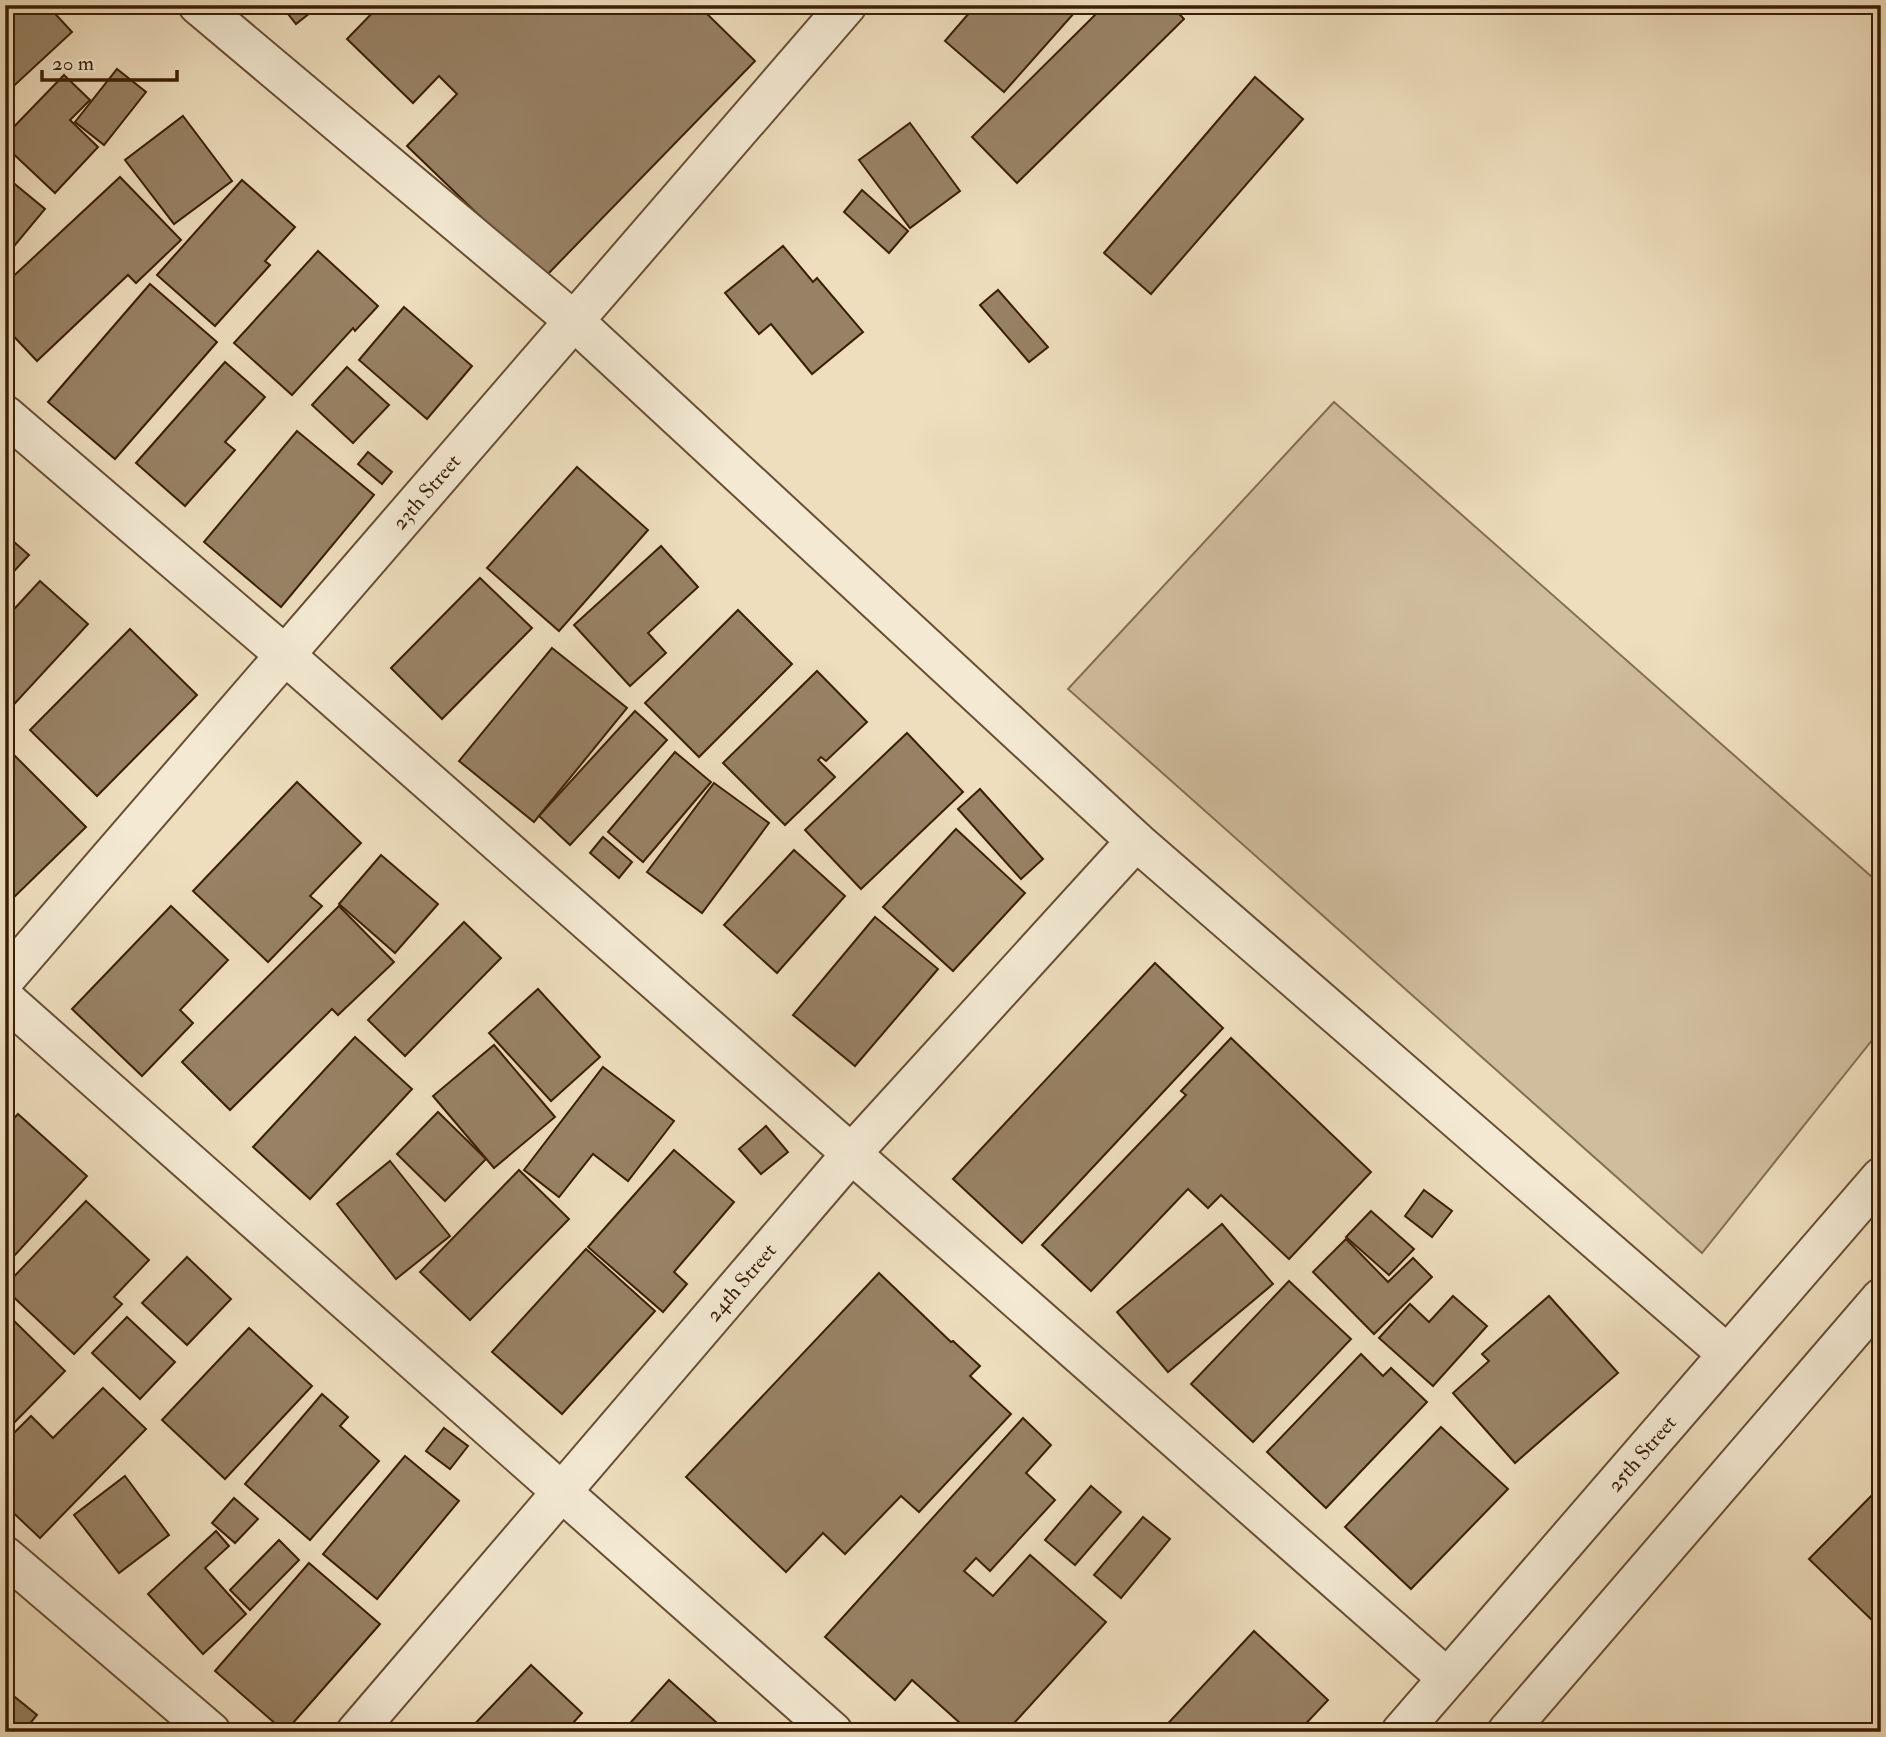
<svg xmlns="http://www.w3.org/2000/svg" width="1886" height="1737" viewBox="0 0 1886 1737" font-family="'IM FELL Double Pica',serif">
<rect width="100%" height="100%" fill="#eedebd"/>
<filter id="stains"><feTurbulence type="fractalNoise" baseFrequency=".00286" numOctaves="4"/><feColorMatrix values="0 0 0 0 .2 0 0 0 0 .09 0 0 0 0 .02 0 0 0 .5 -.17"/></filter>
<radialGradient id="worn" r=".72"><stop offset=".6" stop-color="#630" stop-opacity="0"/><stop offset="1" stop-color="#630" stop-opacity=".3"/></radialGradient>
<!-- green -->
<path fill="#d0bd9e" stroke="#866e52" stroke-width="2" d="M1334,402L1881,885V1029L1702,1253L1068,689Z"/>
<!-- building -->
<g fill="#988265" stroke="#3b1e06" stroke-width="2">
<path d="M5,5H47L72,32L5,94Z"/>
<path d="M281,5H320L296,24Z"/>
<path d="M380,5H698L755,61L544,278L407,146L457,94L439,76L413,103L347,39Z"/>
<path d="M976,5H1068L1075,12L1004,92L945,41Z"/>
<path d="M1105,5H1171L1184,19L1017,183L972,137Z"/>
<path d="M117,69L146,92L104,145L75,122Z"/>
<path d="M64,75L90,100L70,120L98,147L55,193L5,146V136Z"/>
<path d="M1255,77L1303,119L1151,294L1104,253Z"/>
<path d="M183,116L232,181L174,224L125,160Z"/>
<path d="M910,123L960,191L910,228L859,160Z"/>
<path d="M5,176L45,209L5,257Z"/>
<path d="M120,177L181,240L136,283L128,275L37,361L5,327V284Z"/>
<path d="M242,180L295,227L265,261L270,265L215,326L157,275Z"/>
<path d="M862,190L908,231L889,253L844,212Z"/>
<path d="M783,246L813,282L817,278L863,332L812,374L771,324L759,334L725,293Z"/>
<path d="M318,251L378,306L355,331L353,328L292,395L234,343Z"/>
<path d="M150,284L217,342L115,459L48,402Z"/>
<path d="M998,290L1048,347L1029,362L980,305Z"/>
<path d="M404,307L472,366L427,419L359,360Z"/>
<path d="M225,362L265,397L225,442L235,450L185,506L136,463Z"/>
<path d="M347,367L389,405L353,443L312,405Z"/>
<path d="M297,431L374,495L281,607L204,542Z"/>
<path d="M368,452L392,472L382,484L358,464Z"/>
<path d="M577,467L648,530L559,631L487,568Z"/>
<path d="M5,534L29,555L5,581Z"/>
<path d="M661,546L698,587L648,633L666,653L630,686L574,625Z"/>
<path d="M480,578L532,628L442,719L391,668Z"/>
<path d="M40,581L88,624L6,713L5,619Z"/>
<path d="M738,610L792,664L699,757L645,703Z"/>
<path d="M130,629L197,695L97,796L30,730Z"/>
<path d="M552,648L627,708L534,822L459,761Z"/>
<path d="M817,671L867,722L826,761L821,757L818,760L835,777L785,825L723,763Z"/>
<path d="M635,711L667,740L570,845L539,816Z"/>
<path d="M907,733L963,792L861,889L805,830Z"/>
<path d="M5,746L86,827L5,906Z"/>
<path d="M675,752L711,782L643,862L608,832Z"/>
<path d="M297,782L361,843L310,896L322,906L268,962L193,891Z"/>
<path d="M714,783L769,823L702,913L647,872Z"/>
<path d="M980,789L1043,859L1021,879L958,809Z"/>
<path d="M956,829L1025,893L953,971L883,907Z"/>
<path d="M603,837L632,862L619,878L590,853Z"/>
<path d="M794,850L845,896L777,973L724,925Z"/>
<path d="M381,855L438,904L395,953L339,904Z"/>
<path d="M171,906L228,960L180,1010L193,1023L142,1076L72,1009Z"/>
<path d="M339,906L394,962L338,1015L332,1009L230,1110L182,1062Z"/>
<path d="M875,917L938,969L855,1066L793,1015Z"/>
<path d="M464,922L501,958L405,1056L368,1020Z"/>
<path d="M1155,963L1223,1028L1022,1243L953,1179Z"/>
<path d="M538,989L600,1057L551,1101L489,1033Z"/>
<path d="M355,1037L412,1089L310,1199L253,1147Z"/>
<path d="M1231,1038L1371,1172L1289,1259L1221,1195L1208,1208L1188,1189L1091,1291L1042,1245L1186,1095L1181,1091Z"/>
<path d="M494,1045L555,1117L494,1168L433,1096Z"/>
<path d="M603,1067L674,1121L628,1181L593,1154L559,1197L524,1170Z"/>
<path d="M438,1112L486,1159L445,1201L397,1154Z"/>
<path d="M18,1114L87,1176L5,1266V1128Z"/>
<path d="M766,1126L788,1152L761,1174L739,1149Z"/>
<path d="M674,1150L734,1202L674,1272L687,1284L663,1312L588,1247Z"/>
<path d="M390,1161L450,1236L396,1279L337,1204Z"/>
<path d="M519,1170L569,1219L470,1320L420,1272Z"/>
<path d="M1424,1190L1452,1211L1432,1237L1405,1216Z"/>
<path d="M86,1201L149,1260L114,1297L122,1304L74,1354L5,1289V1286Z"/>
<path d="M1371,1211L1414,1249L1389,1275L1346,1237Z"/>
<path d="M1222,1224L1273,1284L1168,1372L1117,1312Z"/>
<path d="M1346,1239L1388,1282L1413,1258L1432,1277L1374,1334L1313,1272Z"/>
<path d="M586,1249L655,1311L562,1414L492,1352Z"/>
<path d="M187,1257L231,1299L187,1345L142,1303Z"/>
<path d="M879,1273L951,1342L953,1341L980,1366L970,1376L1011,1414L919,1512L901,1496L845,1554L823,1533L786,1572L686,1477Z"/>
<path d="M1289,1281L1351,1339L1253,1442L1191,1384Z"/>
<path d="M1453,1296L1487,1326L1433,1386L1379,1338L1410,1304L1429,1322Z"/>
<path d="M1549,1296L1618,1373L1515,1463L1453,1393L1489,1361L1482,1354Z"/>
<path d="M5,1312L65,1371L5,1432Z"/>
<path d="M127,1317L175,1362L140,1399L92,1353Z"/>
<path d="M249,1328L312,1386L225,1479L162,1420Z"/>
<path d="M1361,1354L1383,1376L1391,1368L1427,1402L1326,1508L1267,1452Z"/>
<path d="M103,1388L146,1429L40,1538L5,1505V1442L31,1416L53,1438Z"/>
<path d="M322,1394L348,1417L340,1426L379,1461L310,1540L245,1484Z"/>
<path d="M1023,1418L1051,1445L1026,1473L1055,1500L990,1571L976,1558L964,1571L993,1596L1030,1555L1106,1622L1006,1732H970L912,1680L895,1700L825,1637Z"/>
<path d="M1441,1427L1508,1489L1411,1589L1345,1527Z"/>
<path d="M444,1428L468,1446L450,1469L426,1451Z"/>
<path d="M405,1456L459,1501L377,1599L323,1554Z"/>
<path d="M125,1476L169,1535L119,1573L74,1515Z"/>
<path d="M1091,1486L1121,1512L1075,1565L1045,1540Z"/>
<path d="M1881,1486V1629L1809,1559Z"/>
<path d="M234,1498L258,1519L235,1543L212,1523Z"/>
<path d="M1143,1517L1170,1539L1121,1598L1094,1575Z"/>
<path d="M216,1531L229,1546L205,1568L246,1614L203,1654L148,1594Z"/>
<path d="M279,1540L299,1560L250,1610L230,1590Z"/>
<path d="M309,1563L380,1624L285,1732L215,1671Z"/>
<path d="M1254,1631L1328,1700L1298,1732H1160Z"/>
<path d="M531,1665L582,1713L565,1732H467Z"/>
<path d="M669,1680L726,1731L725,1732H622Z"/>
<path d="M5,1689L37,1715L23,1732H5Z"/>
</g>
<g fill="none" stroke-linecap="round" stroke-linejoin="round">
<defs>
<g id="minor">
<path d="M198,5L574,321L1136,841L1727,1354"/>
<path d="M5,415L285,655L1447,1678"/>
<path id="s1" d="M5,979L847,5"/>
<path d="M5,999L833,1732"/>
<path d="M5,1556L211,1732"/>
<path id="s2" d="M356,1732L851,1154L1136,841"/>
<path id="s3" d="M1401,1732L1881,1177"/>
<path d="M1507,1732L1881,1298"/>
</g>
</defs>
<!-- minor casing -->
<use href="#minor" stroke="#684e34" stroke-width="42"/>
<!-- minor -->
<use href="#minor" stroke="#f4ead4" stroke-width="38"/>
</g>
<g text-anchor="middle" stroke-width="6" stroke-linejoin="round" paint-order="stroke">
<!-- street labels -->
<g font-size="21" fill="#3b1e06" stroke="#f4ead4">
<text dy="7" stroke="none"><textPath href="#s1" startOffset="644">23th Street</textPath></text>
<text dy="7" stroke="none"><textPath href="#s2" startOffset="592">24th Street</textPath></text>
<text dy="7" stroke="none"><textPath href="#s3" startOffset="368">25th Street</textPath></text>
</g>
</g>
<!-- margin -->
<rect width="1886" height="1737" fill="none" stroke="#eedebd" stroke-width="28"/>
<rect x="7" y="7" width="1872" height="1723" fill="none" stroke="#3b1e06" stroke-width="3.5"/>
<rect x="14" y="14" width="1858" height="1709" fill="none" stroke="#3b1e06" stroke-width="2"/>
<!-- scale -->
<path d="M42 70v10h135v-10" fill="none" stroke="#3b1e06" stroke-width="3.5"/>
<text x="52" y="70" font-size="21" fill="#3b1e06" stroke="#f4ead4" stroke-width="5" paint-order="stroke">20 m</text>
<rect width="100%" height="100%" filter="url(#stains)"/>
<rect width="100%" height="100%" fill="url(#worn)"/>
</svg>
